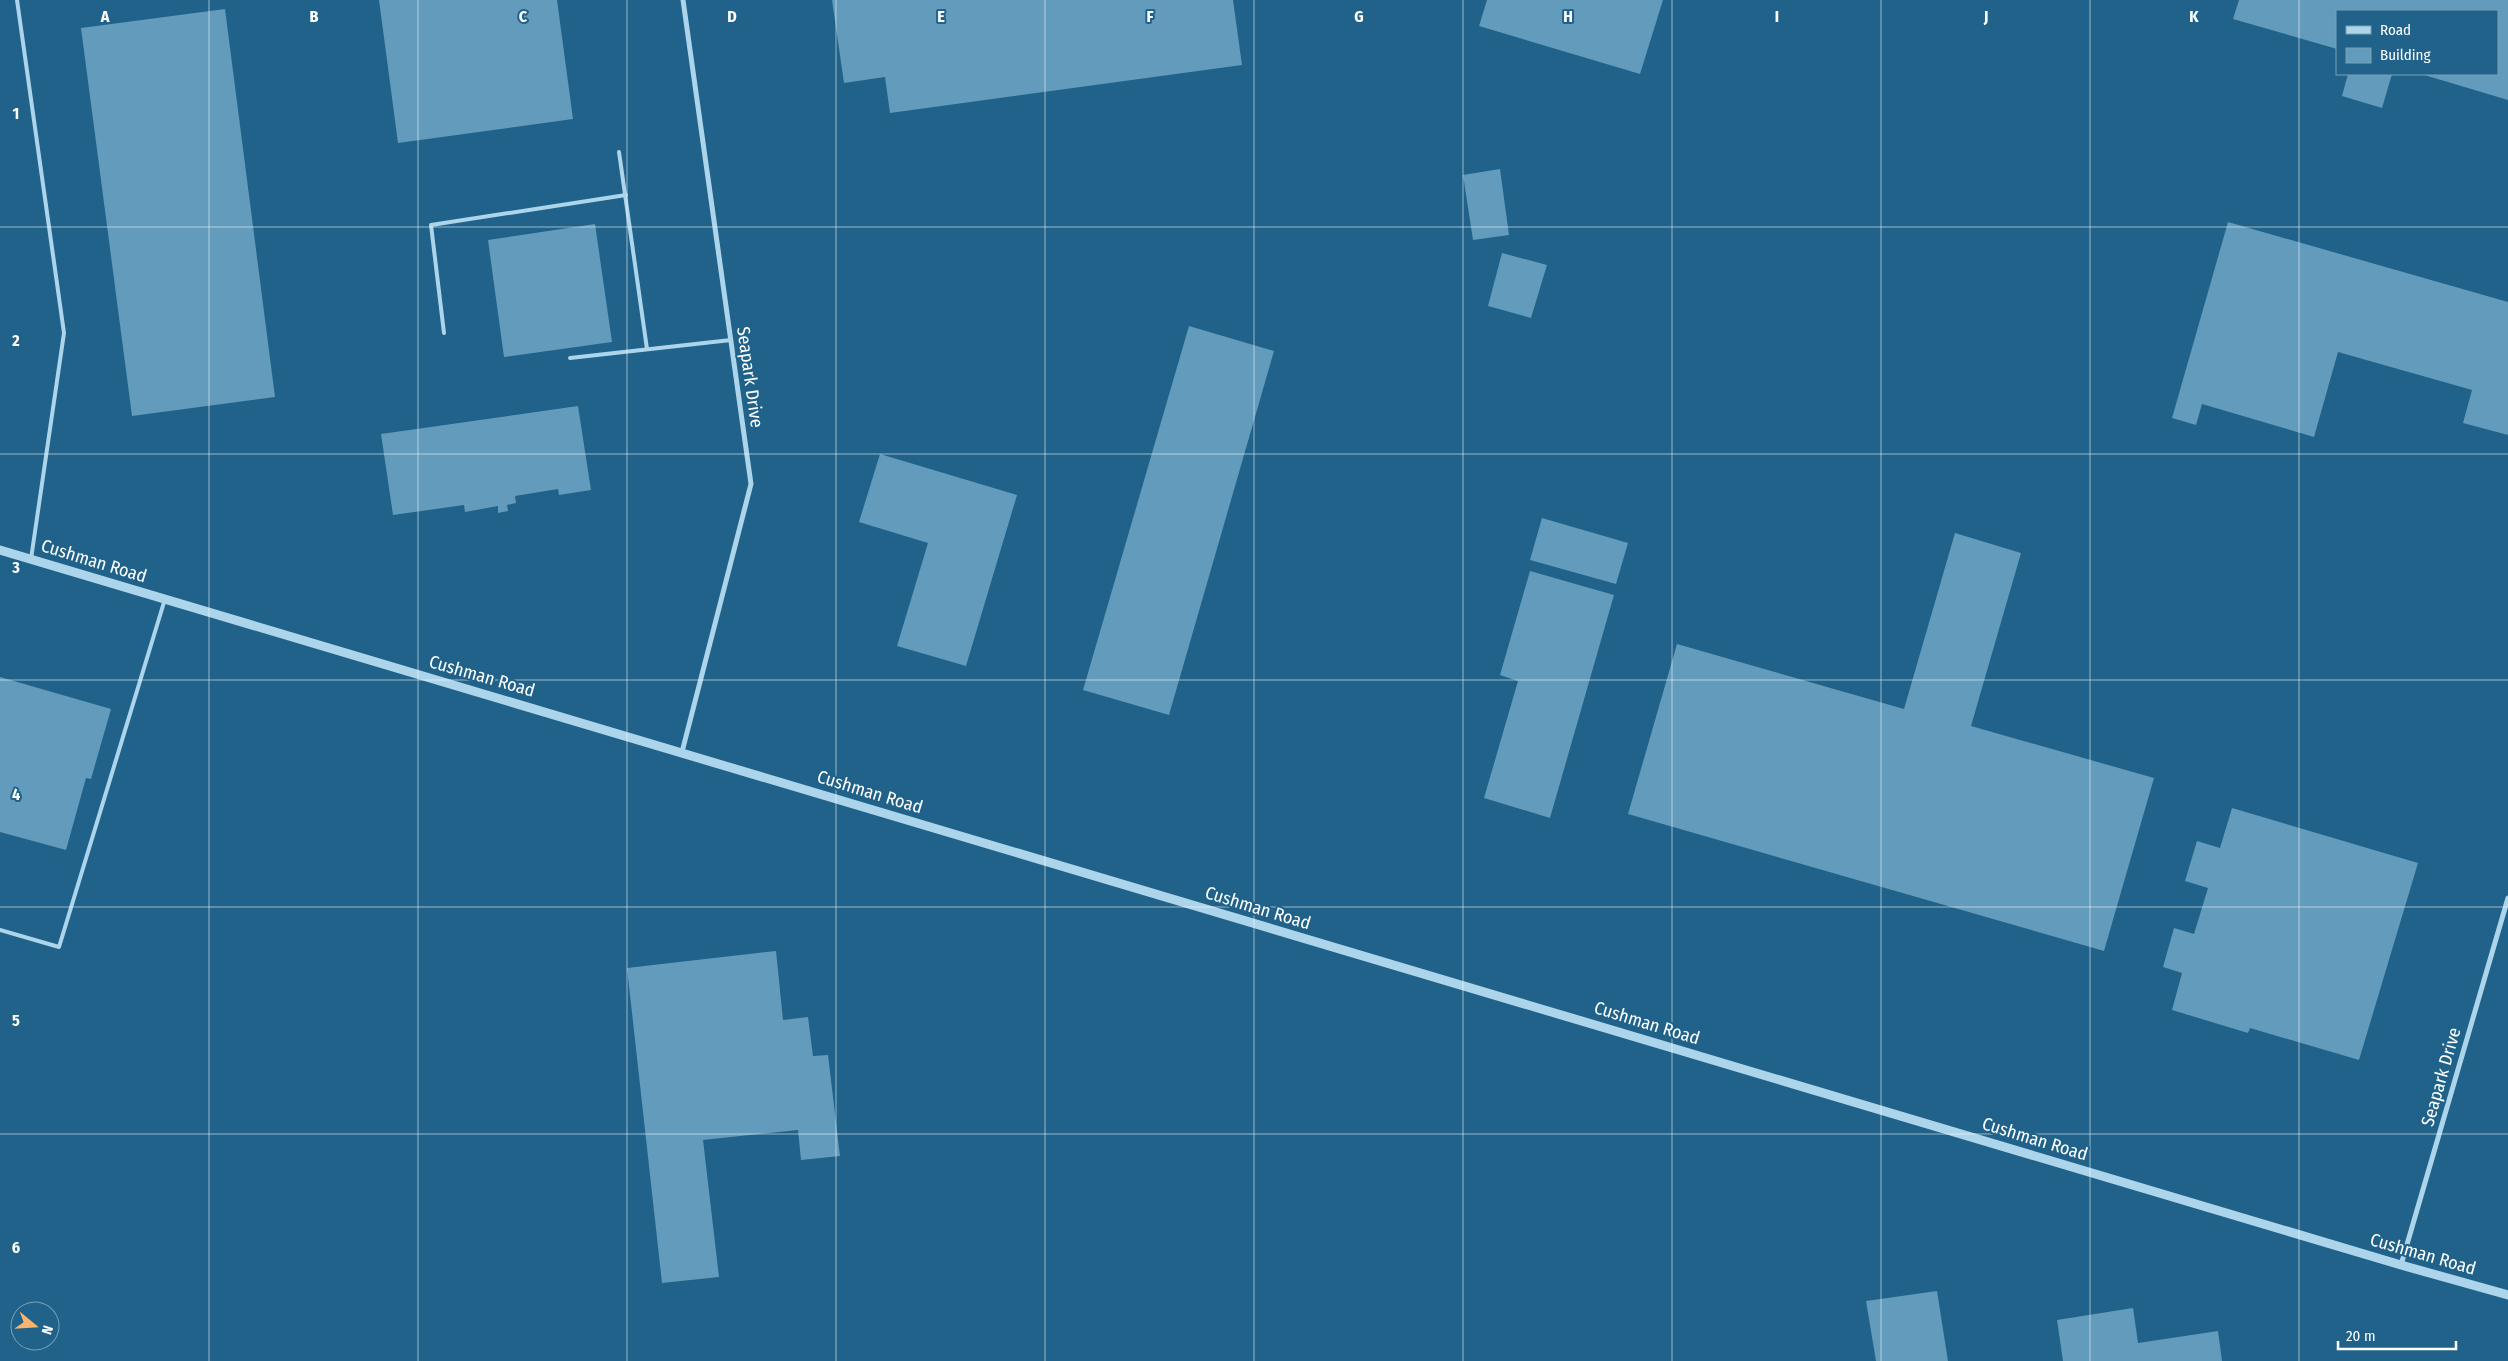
<svg xmlns="http://www.w3.org/2000/svg" width="2508" height="1361" viewBox="0 0 2508 1361" font-family="'Fira Sans Condensed',sans-serif">
<rect width="100%" height="100%" fill="#206289"/>
<!-- building -->
<g fill="#629bbb">
<path d="M379,0H557L573,119L398,143Z"/>
<path d="M832,0H1233L1242,65L890,113L885,77L844,83Z"/>
<path d="M1487,0H1663L1640,74L1479,26Z"/>
<path d="M2239,0H2508V100L2421,74H2497V11H2337V49L2233,19Z"/>
<path d="M225,9L275,397L132,416L81,28Z"/>
<path d="M2348,74H2392L2382,108L2342,96Z"/>
<path d="M1500,169L1509,235L1473,240L1463,175Z"/>
<path d="M2228,222L2508,302V435L2463,423L2472,390L2338,352L2314,437L2202,404L2196,425L2172,418Z"/>
<path d="M595,224L612,342L504,357L488,240Z"/>
<path d="M1502,253L1547,265L1531,318L1488,306Z"/>
<path d="M1189,326L1274,351L1169,715L1083,690Z"/>
<path d="M578,406L591,490L559,495L558,489L515,496L516,503L507,505L508,511L498,513V506L465,512L464,505L393,515L381,434Z"/>
<path d="M880,454L1017,495L966,666L897,646L928,543L859,522Z"/>
<path d="M1542,518L1628,543L1616,584L1530,560Z"/>
<path d="M1955,533L2021,553L1971,726L2154,778L2104,951L1628,814L1677,644L1904,709Z"/>
<path d="M1530,571L1614,595L1550,818L1484,798L1518,681L1500,675Z"/>
<path d="M0,677L111,709L91,779L86,778L66,850L0,832Z"/>
<path d="M2232,808L2418,863L2359,1060L2250,1028L2248,1033L2172,1010L2182,973L2163,967L2174,928L2194,934L2208,888L2185,881L2197,841L2220,848Z"/>
<path d="M776,951L783,1020L808,1017L813,1056L828,1055L840,1156L801,1160L798,1130L703,1140L719,1277L662,1283L627,968Z"/>
<path d="M1937,1291L1948,1361H1876L1866,1301Z"/>
<path d="M2133,1308L2138,1343L2218,1331L2222,1361H2063L2057,1320Z"/>
</g>
<g fill="none" stroke-linecap="round" stroke-linejoin="round">
<!-- service -->
<g stroke="#acd4eb" stroke-width="4">
<path d="M17,0L64,333L31,559"/>
<path d="M619,152L647,349"/>
<path d="M444,333L431,225L626,195"/>
<path d="M570,358L731,340"/>
<path d="M0,930L59,947L165,599"/>
</g>
<!-- minor -->
<g stroke="#acd4eb" stroke-width="5">
<path d="M682,752L751,484L683,0"/>
<path d="M2401,1265L2508,898"/>
</g>
<!-- tertiary -->
<path stroke="#acd4eb" stroke-width="9" d="M0,550L2401,1265L2508,1295"/>
</g>
<!-- grid -->
<path fill="none" stroke="#fff" stroke-width="1" stroke-opacity="0.55" d="M209,0V1361M418,0V1361M627,0V1361M836,0V1361M1045,0V1361M1254,0V1361M1463,0V1361M1672,0V1361M1881,0V1361M2090,0V1361M2299,0V1361M0,227H2508M0,454H2508M0,680H2508M0,907H2508M0,1134H2508"/>
<g text-anchor="middle" stroke-width="4" stroke-linejoin="round" paint-order="stroke">
<!-- street labels -->
<g font-size="18" fill="#fff" stroke="#206289">
<text transform="translate(750 377) rotate(82)" y="6">Seapark Drive</text>
<text transform="translate(94 561) rotate(17)" y="6">Cushman Road</text>
<text transform="translate(482 676) rotate(16)" y="6">Cushman Road</text>
<text transform="translate(870 792) rotate(17)" y="6">Cushman Road</text>
<text transform="translate(1258 908) rotate(17)" y="6">Cushman Road</text>
<text transform="translate(1647 1023) rotate(17)" y="6">Cushman Road</text>
<text transform="translate(2441 1077) rotate(-74)" y="6">Seapark Drive</text>
<text transform="translate(2035 1139) rotate(17)" y="6">Cushman Road</text>
<text transform="translate(2423 1254) rotate(16)" y="6">Cushman Road</text>
</g>
</g>
<g font-size="16" text-anchor="middle" font-weight="bold" fill="#fff" stroke="#206289" stroke-width="4" stroke-linejoin="round" paint-order="stroke">
<text x="105" y="22">A</text>
<text x="314" y="22">B</text>
<text x="523" y="22">C</text>
<text x="732" y="22">D</text>
<text x="941" y="22">E</text>
<text x="1150" y="22">F</text>
<text x="1359" y="22">G</text>
<text x="1568" y="22">H</text>
<text x="1777" y="22">I</text>
<text x="1986" y="22">J</text>
<text x="2194" y="22">K</text>
<text x="16" y="119">1</text>
<text x="16" y="346">2</text>
<text x="16" y="573">3</text>
<text x="16" y="800">4</text>
<text x="16" y="1026">5</text>
<text x="16" y="1253">6</text>
</g>
<!-- legend -->
<rect x="2336" y="10" width="162" height="65" fill="#206289" stroke="#79a1b8"/>
<rect x="2346" y="26" width="25" height="8" fill="#acd4eb" stroke="#79a1b8"/>
<text x="2380" y="35" font-size="15" fill="#ffffff">Road</text>
<rect x="2346" y="48" width="25" height="15" fill="#629bbb" stroke="#79a1b8"/>
<text x="2380" y="60" font-size="15" fill="#ffffff">Building</text>
<!-- north arrow -->
<g transform="translate(35 1326) rotate(108)"><circle r="24" fill="#206289" stroke="#79a1b8"/>
<path d="M0-4L9 19L0 12L-9 19Z" fill="#f8b46c"/>
<text y="-8" font-size="14" font-weight="bold" text-anchor="middle" fill="#ffffff">N</text>
</g>
<!-- scale -->
<path d="M2338 1341v8h118v-8" fill="none" stroke="#ffffff" stroke-width="2.5"/>
<text x="2346" y="1341" font-size="15" fill="#ffffff" stroke="#206289" stroke-width="4" paint-order="stroke">20 m</text>
</svg>
